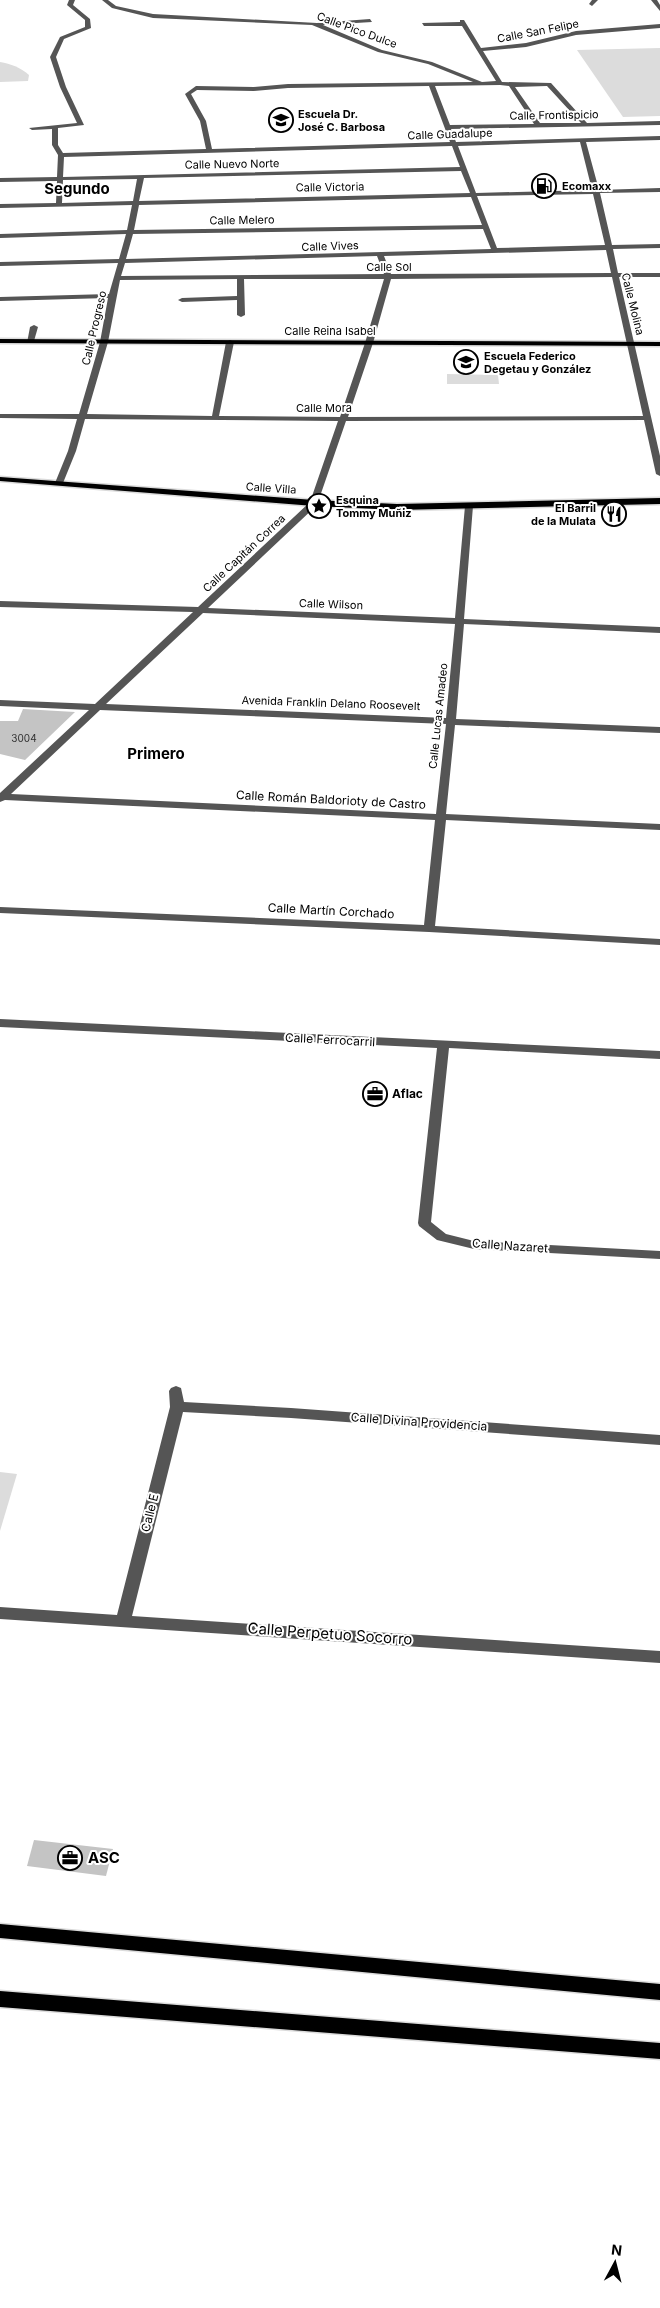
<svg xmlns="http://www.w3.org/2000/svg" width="660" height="2308" viewBox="0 0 660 2308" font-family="Inter,sans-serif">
<rect width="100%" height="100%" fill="#fff"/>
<!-- green -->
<g fill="#dcdcdc">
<path d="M660,48V116L623,117L577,50Z"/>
<path d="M0,62C11,64 20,67 29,75L28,81L0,82Z"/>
<path d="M447,374L498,375L499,384H447Z"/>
<path d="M0,1472L17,1474L0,1531Z"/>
</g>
<!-- building -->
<g fill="#c4c4c4">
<path d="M23,709L75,712L25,760L0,754V721H18Z"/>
<path d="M34,1840L113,1849L106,1876L27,1866Z"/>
</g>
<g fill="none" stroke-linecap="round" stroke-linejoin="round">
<defs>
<g id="major">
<path d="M0,339L660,342V346L0,343Z"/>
<path d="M0,477L314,500L397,504L660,498V504L397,510L314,506L0,481Z"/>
<path d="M0,1924L660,1984V2000L0,1938Z"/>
<path d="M0,1991L660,2043V2059L0,2007Z"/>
</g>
</defs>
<!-- major casing -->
<use href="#major" stroke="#dbdbdb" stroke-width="3"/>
<!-- minor -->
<g fill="#555" fill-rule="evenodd">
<path d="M69,0H75L73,5L90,19L91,28L64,39L56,57L66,87L84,125L58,128V145L63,153L206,149L200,121L185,94L196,86L254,87L288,84L473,82L428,64L378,52L312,25L153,18L112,8L102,0H108L116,6L153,14L317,23L370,19L372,22L323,25L382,50L432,62L482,82L496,81L462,26H424L422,23L460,22V20H464L481,48L526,43L576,31L660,24V28L576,35L526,47L483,51L502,82L551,83L587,123L660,121V125L451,129L456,142L660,136V140L586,142L599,190L660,188V192L600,193L612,245L660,244V248L613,249L618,273H660V277H619L660,456V476L656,474L644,420L346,421L317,505L208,608L455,618L465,506L469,503L473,506L464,619L660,627V633L464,624L456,719L660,727V733L455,725L446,814L660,824V830L446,820L435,926L660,939V945L429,932L0,913V907L424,925L435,820L5,800L0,802V793L89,710L0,706V700L95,704L193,612L0,607V601L198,607L310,502L338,421L85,419L76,451L63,483L59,485L55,483L68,451L77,419L0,418V414H79L100,342L108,298L0,301V297L109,294L118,263L0,266V262L119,259L126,234L0,238V234L127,230L132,205L0,208V204L56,203L57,181L0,182V178L57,177L58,155L52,145V129L32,130L29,128L77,123L60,87L50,57L60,37L85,27V20L67,5ZM500,85L509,86L534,124L450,125L435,86ZM429,86L450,142L212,149L206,121L191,94L197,90L254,91L288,88ZM547,86L581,123H540L515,87ZM580,142L592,190L476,193L458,146ZM452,146L460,167L63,177L64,157ZM461,171L470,193L139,201L144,178ZM137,179L133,201L62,203L63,180ZM593,194L605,245L497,248L477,196ZM471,197L482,225L134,230L139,205ZM483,229L491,249L126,259L133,234ZM606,250L611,273L391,274L384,256ZM377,256L384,274L121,276L125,263ZM612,277L643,416L348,417L373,343L391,279ZM237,279V296L182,298L178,300L182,302L237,300V315L241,317L245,315L244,279H384L365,343L340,417L219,416L234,342L230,340L226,342L212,416L87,414L108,342L120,280ZM203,613L455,624L446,718L106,704ZM100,710L446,724L436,814L11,794Z"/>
<path d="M592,0H598L592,6L589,4Z"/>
<path d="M651,0H657L660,5V11Z"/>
<path d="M34,325L38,327L34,341L27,343L30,327Z"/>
<path d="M0,1019L660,1051V1059L449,1048L431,1222L446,1234L474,1241L660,1251V1259L474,1249L437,1240L419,1226L418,1223L437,1048L0,1027Z"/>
<path d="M176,1386L181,1388L184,1402L291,1408L660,1435V1445L291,1418L183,1412L132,1616L660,1651V1663L0,1619V1607L117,1615L170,1407L169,1391L171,1388Z"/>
</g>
<!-- major -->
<use href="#major" fill="#000" fill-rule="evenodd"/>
</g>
<!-- icons -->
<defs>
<symbol id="school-ring" viewBox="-11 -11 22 22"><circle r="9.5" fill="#fff" stroke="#000" stroke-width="1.5"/><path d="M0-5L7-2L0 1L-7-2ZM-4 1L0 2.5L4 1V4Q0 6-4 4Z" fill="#000"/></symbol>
<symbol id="fuel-ring" viewBox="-11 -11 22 22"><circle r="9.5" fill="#fff" stroke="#000" stroke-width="1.5"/><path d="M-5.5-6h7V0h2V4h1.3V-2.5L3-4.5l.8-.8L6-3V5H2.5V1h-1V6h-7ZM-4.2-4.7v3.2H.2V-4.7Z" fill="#000"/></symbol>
<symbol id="sight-ring" viewBox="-11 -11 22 22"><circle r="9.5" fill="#fff" stroke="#000" stroke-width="1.5"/><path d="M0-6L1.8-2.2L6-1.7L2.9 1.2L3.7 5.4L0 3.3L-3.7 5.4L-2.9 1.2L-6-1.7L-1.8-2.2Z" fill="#000"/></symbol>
<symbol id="restaurant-ring" viewBox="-11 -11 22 22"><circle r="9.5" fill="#fff" stroke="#000" stroke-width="1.5"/><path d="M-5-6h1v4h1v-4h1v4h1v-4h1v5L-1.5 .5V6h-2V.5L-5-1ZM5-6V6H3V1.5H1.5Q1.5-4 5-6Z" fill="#000"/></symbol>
<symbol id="office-ring" viewBox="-11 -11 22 22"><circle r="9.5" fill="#fff" stroke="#000" stroke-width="1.5"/><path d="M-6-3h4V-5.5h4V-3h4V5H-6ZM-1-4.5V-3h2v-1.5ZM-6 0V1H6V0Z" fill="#000"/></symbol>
</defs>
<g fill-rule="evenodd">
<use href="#school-ring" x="267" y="106" width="28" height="28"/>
<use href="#fuel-ring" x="530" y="172" width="28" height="28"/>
<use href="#school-ring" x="452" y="348" width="28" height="28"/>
<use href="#sight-ring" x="305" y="492" width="28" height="28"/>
<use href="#restaurant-ring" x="600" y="500" width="28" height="28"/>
<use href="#office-ring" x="361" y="1080" width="28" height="28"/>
<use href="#office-ring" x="56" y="1844" width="28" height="28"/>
</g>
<g text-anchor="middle" stroke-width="4" stroke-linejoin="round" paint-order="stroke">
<!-- number labels -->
<g font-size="10" fill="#313131">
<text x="24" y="742">3004</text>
</g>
<!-- far-street labels -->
<g font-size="11" fill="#000" stroke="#fff">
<text transform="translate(357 30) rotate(20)" y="4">Calle Pico Dulce</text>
<text transform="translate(538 31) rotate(-11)" y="4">Calle San Felipe</text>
<text transform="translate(554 115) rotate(-1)" y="4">Calle Frontispicio</text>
<text transform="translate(450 134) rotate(-2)" y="4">Calle Guadalupe</text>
<text transform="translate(232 164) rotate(-1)" y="4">Calle Nuevo Norte</text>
<text transform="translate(330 187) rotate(-1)" y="4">Calle Victoria</text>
<text transform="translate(242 220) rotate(-1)" y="4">Calle Melero</text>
<text transform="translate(330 246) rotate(-2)" y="4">Calle Vives</text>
<text x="389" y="271">Calle Sol</text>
<text transform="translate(633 304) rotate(76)" y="4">Calle Molina</text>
<text transform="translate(94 328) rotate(-77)" y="4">Calle Progreso</text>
<text x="330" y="335">Calle Reina Isabel</text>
<text x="324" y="412">Calle Mora</text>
<text transform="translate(271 488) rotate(4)" y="4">Calle Villa</text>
<text transform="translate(244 553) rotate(-43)" y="4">Calle Capitán Correa</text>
<text transform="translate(331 604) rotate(2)" y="4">Calle Wilson</text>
<text transform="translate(331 703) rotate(2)" y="4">Avenida Franklin Delano Roosevelt</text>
<text transform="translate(438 716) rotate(-84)" y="4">Calle Lucas Amadeo</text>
</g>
<!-- far-poi labels -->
<g font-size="11" font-weight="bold" fill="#000" stroke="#fff" text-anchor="start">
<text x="298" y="118">Escuela Dr.<tspan x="298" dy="13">José C. Barbosa</tspan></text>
<text x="562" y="190">Ecomaxx</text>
<text x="484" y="360">Escuela Federico<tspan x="484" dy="13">Degetau y González</tspan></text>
<text x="336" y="504">Esquina<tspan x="336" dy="13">Tommy Muñiz</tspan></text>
<text x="596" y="512" text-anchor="end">El Barril<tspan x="596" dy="13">de la Mulata</tspan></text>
</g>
<!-- street labels -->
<g font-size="12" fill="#000" stroke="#fff">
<text transform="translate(331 800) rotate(3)" y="4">Calle Román Baldorioty de Castro</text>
<text transform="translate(331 911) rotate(3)" y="4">Calle Martín Corchado</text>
<text transform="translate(330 1040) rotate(3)" y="4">Calle Ferrocarril</text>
<text transform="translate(510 1246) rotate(4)" y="4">Calle Nazaret</text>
<text transform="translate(419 1422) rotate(4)" y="4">Calle Divina Providencia</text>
<text transform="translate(150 1513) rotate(-76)" y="4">Calle E</text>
</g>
<!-- poi labels -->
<g font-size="12" font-weight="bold" fill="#000" stroke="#fff" text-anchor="start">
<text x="392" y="1098">Aflac</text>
</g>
<!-- far-district labels -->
<g font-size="15" font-weight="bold" fill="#000" stroke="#fff">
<text x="77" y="194">Segundo</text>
<text x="156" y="759">Primero</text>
</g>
<!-- near-street labels -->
<g font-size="15" fill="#000" stroke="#fff">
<text transform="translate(330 1634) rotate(4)" y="5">Calle Perpetuo Socorro</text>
</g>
<!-- near-poi labels -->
<g font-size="15" font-weight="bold" fill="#000" stroke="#fff" text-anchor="start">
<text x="88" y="1863">ASC</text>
</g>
</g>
<!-- north arrow -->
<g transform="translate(615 2263) rotate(7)" stroke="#ffffff" stroke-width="4" paint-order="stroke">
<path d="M0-4L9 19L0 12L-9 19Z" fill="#000000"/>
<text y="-8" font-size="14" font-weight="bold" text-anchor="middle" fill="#000000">N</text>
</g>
</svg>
